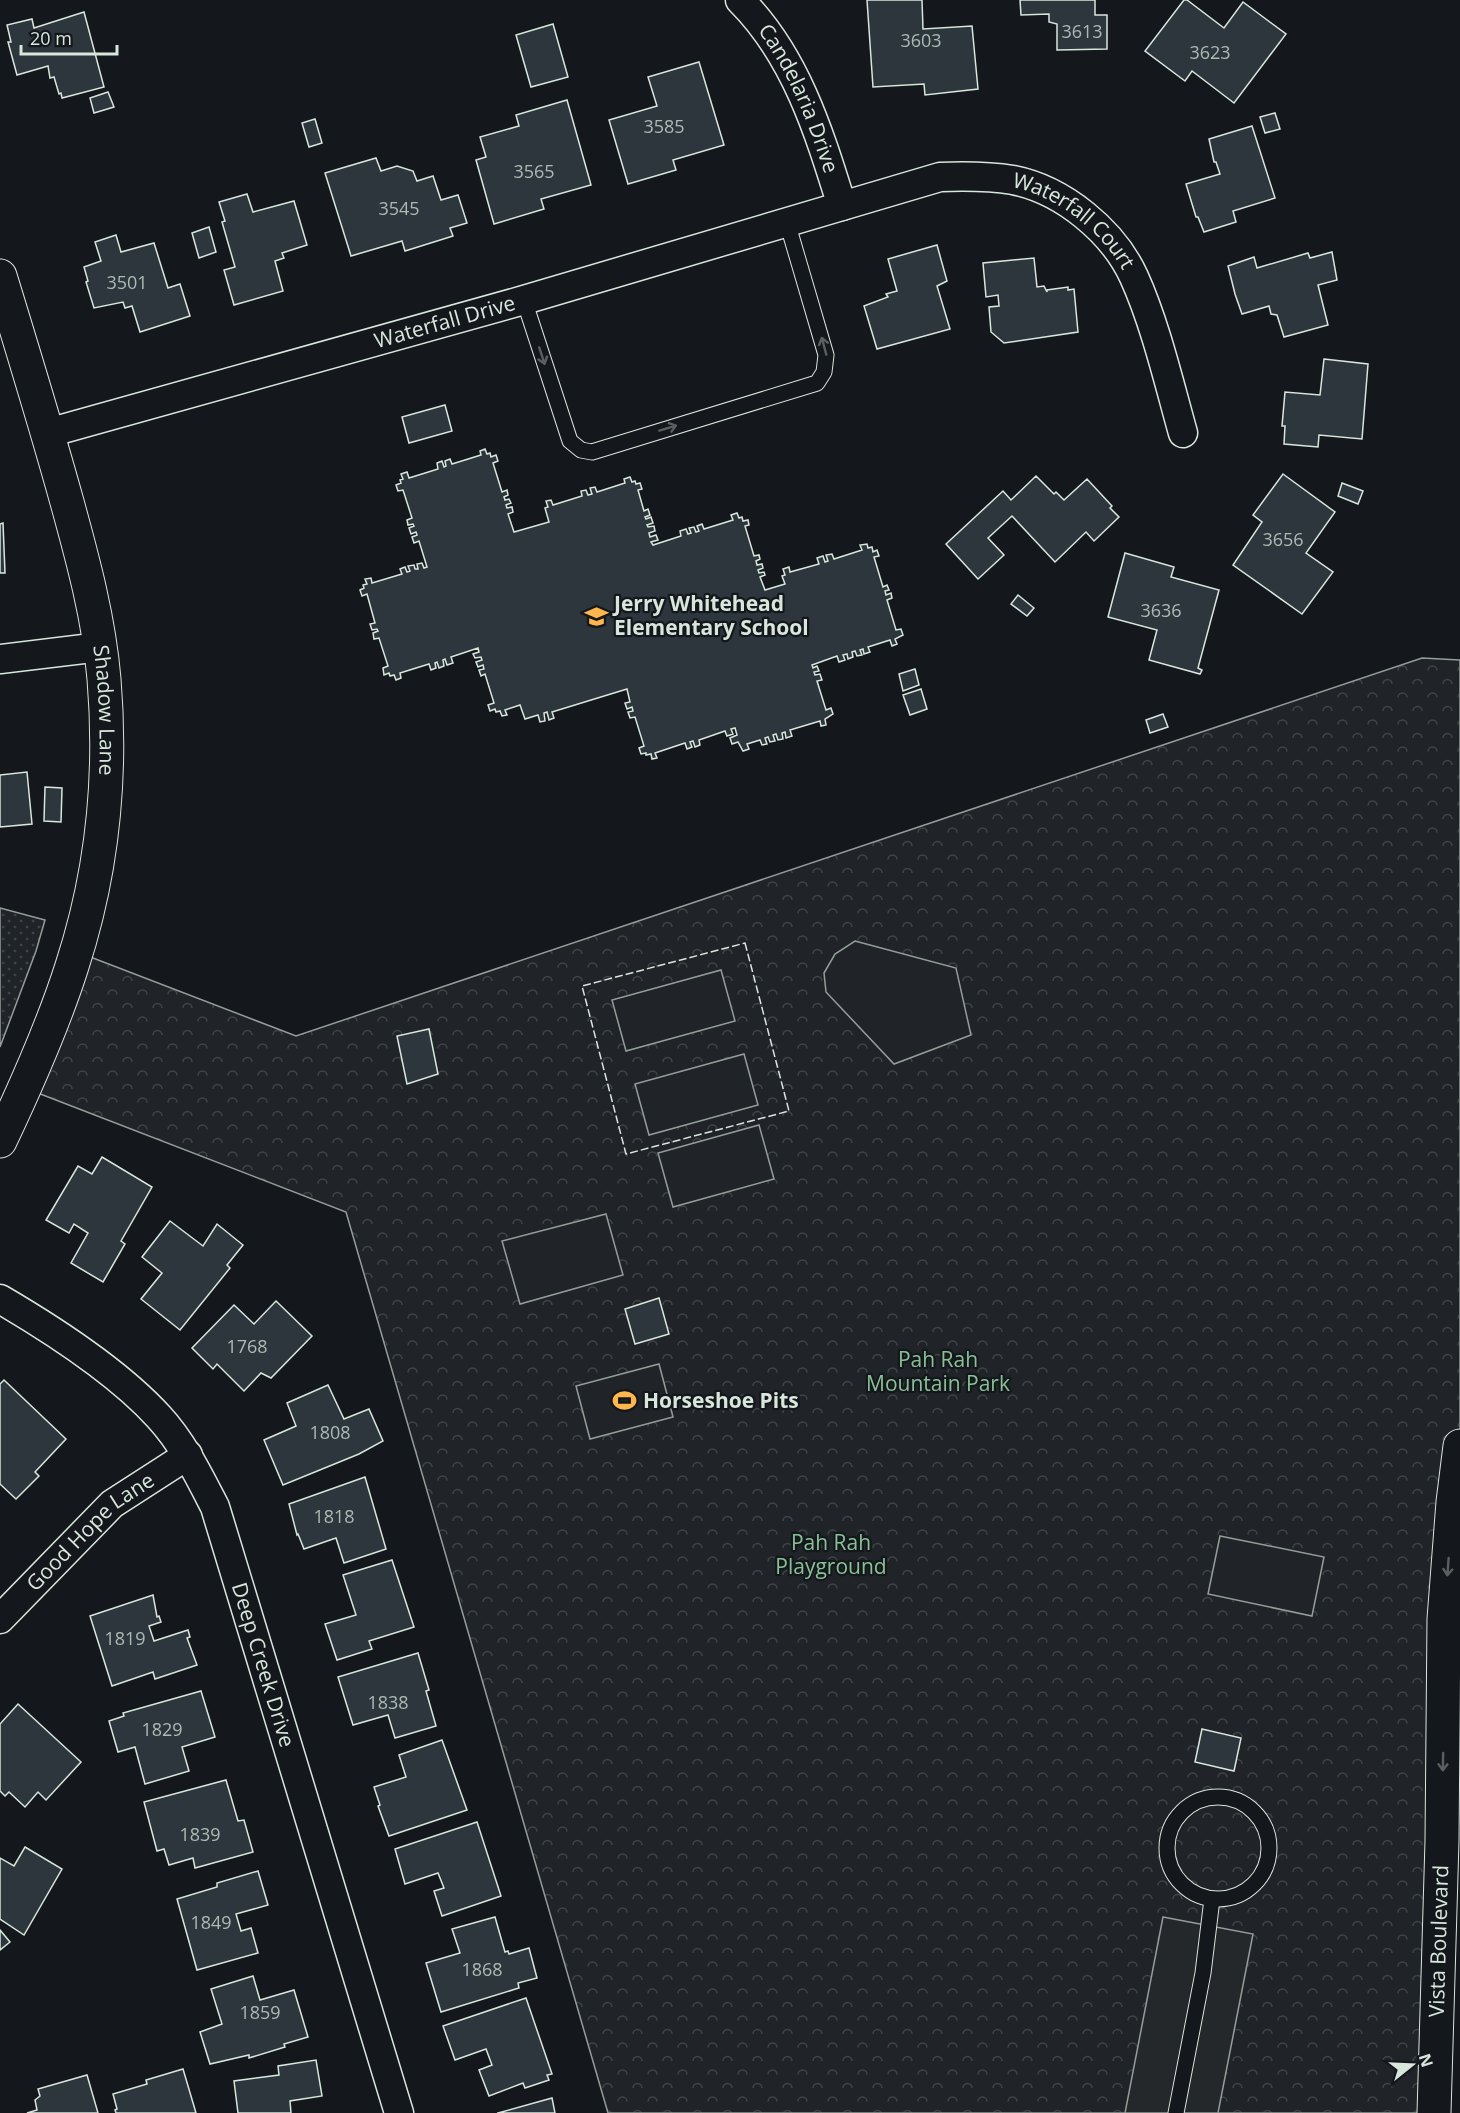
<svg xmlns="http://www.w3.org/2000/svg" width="1460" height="2113" viewBox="0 0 1460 2113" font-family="'Open Sans',sans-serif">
<defs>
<pattern id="grass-dots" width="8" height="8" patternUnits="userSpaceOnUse" patternTransform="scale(1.5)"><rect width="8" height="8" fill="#202428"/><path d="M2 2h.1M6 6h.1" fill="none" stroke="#404447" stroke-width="1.8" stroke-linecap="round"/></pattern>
<pattern id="park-crowns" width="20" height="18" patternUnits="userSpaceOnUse" patternTransform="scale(1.5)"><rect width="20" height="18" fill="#202428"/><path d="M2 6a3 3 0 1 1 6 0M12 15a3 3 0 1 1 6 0" fill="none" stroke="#404447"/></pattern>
</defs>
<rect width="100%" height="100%" fill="#14181c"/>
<!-- grass -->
<path fill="url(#grass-dots)" stroke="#939e99" stroke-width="1.5" d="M0,908L45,920L36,951L0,1047Z"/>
<!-- park -->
<path fill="url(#park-crowns)" stroke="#939e99" stroke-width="1.5" d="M1422,658L1460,660V1435L1430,2113H608L346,1212L30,1090L80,953L296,1036Z"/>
<!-- garden -->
<g fill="#202428" stroke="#939e99" stroke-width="1.5">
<path d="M855,941L956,968L971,1035L894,1064L826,992L824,973L835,954Z"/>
<path d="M721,970L735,1021L626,1051L612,1000Z"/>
<path d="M744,1054L758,1105L649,1135L635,1084Z"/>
<path d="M759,1125L774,1179L673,1207L658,1153Z"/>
<path d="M606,1214L623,1275L520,1304L502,1241Z"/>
<path d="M659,1364L673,1417L590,1439L576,1386Z"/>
<path d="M1220,1536L1324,1557L1312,1616L1208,1594Z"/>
</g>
<!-- parking -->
<path fill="#24282b" stroke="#939e99" stroke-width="1.5" d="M1163,1917L1253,1934L1218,2113H1125Z"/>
<!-- building -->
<g fill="#2c363c" stroke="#d8e6dc" stroke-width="1.5">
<path d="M867,0H922L923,29L972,26L978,89L925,95L924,84L873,87Z"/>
<path d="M1020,0H1095V15H1107V49L1057,50V24L1049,22V14L1021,15Z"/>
<path d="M1184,0H1187L1224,28L1243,2L1286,34L1234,103L1192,71L1185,81L1145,51Z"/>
<path d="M84,12L104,87L62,98L61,93L59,94L54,77L50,78L48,66L17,75L8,42H11L7,25L32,19L34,28Z"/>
<path d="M553,24L568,77L531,87L516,35Z"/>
<path d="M699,62L724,145L673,160L676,170L628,184L609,120L657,106L648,77Z"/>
<path d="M108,92L114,107L94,113L90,98Z"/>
<path d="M567,100L591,185L541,199L544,209L494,224L476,160L486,157L480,137L519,126L516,115Z"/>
<path d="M1275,113L1280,129L1265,133L1260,117Z"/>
<path d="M315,119L322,143L309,147L302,123Z"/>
<path d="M1252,126L1275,198L1233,211L1236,222L1204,232L1198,217H1196L1186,184L1220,174L1216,162H1214L1209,139Z"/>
<path d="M376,158L381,171L397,166L413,171L417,181L433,176L441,200L458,195L467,223L450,228L453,236L405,251L402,241L351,256L325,173Z"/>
<path d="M247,194L253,212L294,201L307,245L282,253L284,258L275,261L283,291L234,305L224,270L235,267L222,222L225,221L219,202Z"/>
<path d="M209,227L216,252L199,258L192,233Z"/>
<path d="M116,235L121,252L154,243L168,288L180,284L190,316L140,332L132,306L125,308L123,302L94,308L86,282L88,281L84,267L101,261L95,242Z"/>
<path d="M937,245L947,281L937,286L950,329L877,349L864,306L888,297L886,294L897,291L888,259Z"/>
<path d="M1332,252L1337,280L1318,285L1328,325L1284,337L1277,315L1271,314L1269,306L1242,314L1235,294L1228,266L1254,257L1257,268L1308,253L1310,258Z"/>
<path d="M1034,258L1037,287L1044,286L1047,292V290L1068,287V290L1074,289L1078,332L1004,343L991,332L989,307L999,306L998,295L986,297L983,263Z"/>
<path d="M1324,359L1368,364L1362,439L1319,435L1318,447L1284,444L1285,426H1282L1285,392L1320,395Z"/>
<path d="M445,405L452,431L409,443L402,417Z"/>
<path d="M485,449L487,454L490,453L491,457L496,455L498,461L493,463L502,492L507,490L508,495L504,497L505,500L509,499L511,503L506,505L507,508L512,507L513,512L508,514L514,532L549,522L545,508L548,507L546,501L551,500L553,505L582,496L581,491L586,490L588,495L592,494L590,488L595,487L597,492L625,483L624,479L630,477L632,482L635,481L636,484L640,483L642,489L638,490L644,511L648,509L650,515L645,517L646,519L651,517L653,523L647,525L648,527L654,526L655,531L649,533L650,537L656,535L658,540L651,542L653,545L681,536L680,531L686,529L688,534L691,533L689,528L694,527L696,532L699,531L697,526L702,524L704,529L733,520L731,515L737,513L739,518L742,517L743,521L748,520L749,525L745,526L754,556L759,555L760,559L756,561L757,565L762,564L763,568L758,570L759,573L764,572L765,575L760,577L765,590L785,584L782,576L785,575L783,569L789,567L790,572L819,564L817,558L823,556L825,562L828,561L826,555L832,554L834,559L862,550L860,545L867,544L868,548L872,547L873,552L877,550L879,556L874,557L883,587L887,585L889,590L885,591L886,595L891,593L892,598L887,600L896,630L901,629L903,635L895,639L897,644L892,646L890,640L868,647L870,652L864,654L863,649L860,650L862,655L857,656L855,651L852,652L853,657L848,659L847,654L843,655L845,660L839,662L837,656L812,665L813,668L817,666L819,671L814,672L815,675L820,674L822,680L817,681L826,710L831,708L833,714L825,719L826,725L821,726L820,721L790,730L792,736L786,738L785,732L782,733L783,739L778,740L776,734L773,735L775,741L770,742L768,737L765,738L767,744L762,745L760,740L747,744L749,749L743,751L738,742L732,744L730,738L737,735L735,728L731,729L733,734L727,736L725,731L699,740L700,745L695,747L693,741L690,742L692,747L687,749L685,743L655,753L657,758L652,759L651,754L646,755V753L641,754L639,748L644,746L635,717L630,718L628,712L633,711L632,707L627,709L625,703L630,702L627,689L552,712L554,718L549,720L547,712L544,713L545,721L540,722L538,715L525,719L520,705L505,710L507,715L502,716L500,711L496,712L495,709L490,711L488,705L494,703L485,674L481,676L479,670L484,669L483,665L478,667L476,662L482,660L481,657L475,658L473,654L479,652L478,648L451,657L453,663L447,665L445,659L443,660L444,666L439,668L437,662L435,663L436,668L431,670L429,664L400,673L401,678L396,680L394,675L390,676L389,673L384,675L383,668L388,666L379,638L374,639L373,633L378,631L377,629L372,630L370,624L375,623L367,594L362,596L360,590L364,588L363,585L367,584L365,579L371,578L372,583L402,574L400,569L405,567L407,572L410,571L408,566L414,565L415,569H418L417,564L422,563L424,568L427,567L419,541L414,543L412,537L417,535L416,532L411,534L409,528L414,526L413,524L408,525L407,520L412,518L403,490L398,491L396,485L401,483L400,480L403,479L401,474L407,472L409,478L438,469L437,463L442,461L444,467L446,466L445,461L450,459L452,464L481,455L480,451Z"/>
<path d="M1283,474L1335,512L1306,553L1333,572L1302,614L1233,565L1262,522L1253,515Z"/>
<path d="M1036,476L1054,494L1056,492L1064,500L1087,479L1112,506L1110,508L1119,517L1094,541L1086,532L1055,562L1012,516L988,538L1004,555L978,579L946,544L1003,491L1011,500Z"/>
<path d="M1342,483L1363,491L1358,504L1338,496Z"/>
<path d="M3,523L5,573H0V524Z"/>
<path d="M1125,553L1174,567L1171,577L1219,590L1198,668L1202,670L1200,674L1149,660L1157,630L1108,617Z"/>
<path d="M1018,595L1034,608L1027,616L1011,604Z"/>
<path d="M915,669L919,685L903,691L899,674Z"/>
<path d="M921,689L927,709L910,715L903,695Z"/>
<path d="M1163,714L1168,727L1150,733L1146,720Z"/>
<path d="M27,772L32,824L0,827V775Z"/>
<path d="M45,787L62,788L61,822L44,821Z"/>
<path d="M429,1029L438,1074L407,1084L397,1036Z"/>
<path d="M102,1157L152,1187L121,1241L125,1244L103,1282L71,1263L88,1233L74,1224L69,1233L46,1220L78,1166L92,1174Z"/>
<path d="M170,1221L203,1246L217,1224L243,1245L227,1265L230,1268L180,1330L141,1299L162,1273L142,1257Z"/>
<path d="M659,1298L669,1334L635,1344L625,1309Z"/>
<path d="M276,1301L312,1336L271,1378L261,1373L244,1391L217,1364L213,1369L192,1348L234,1305L254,1324Z"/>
<path d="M4,1380L66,1439L35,1472L39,1476L16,1499L0,1484V1384Z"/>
<path d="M328,1385L344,1419L369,1409L383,1441L359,1454L283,1485L264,1440L296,1426L287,1403Z"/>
<path d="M365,1477L386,1549L344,1563L336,1538L304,1549L298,1534L297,1535L289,1504Z"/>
<path d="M392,1560L414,1627L369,1641L372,1649L337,1660L325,1624L356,1615L343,1575Z"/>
<path d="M153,1595L157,1617L159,1616L161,1622L149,1626L154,1641L188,1630L190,1637L187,1638L197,1665L155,1679L153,1672L112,1686L90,1616Z"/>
<path d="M418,1653L429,1690L426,1691L436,1726L395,1738L388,1715L353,1725L338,1677Z"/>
<path d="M201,1691L215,1737L182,1747L189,1771L145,1784L135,1747L118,1752L109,1721L124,1716L123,1713Z"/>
<path d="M18,1704L81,1762L46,1800L38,1792L25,1807L9,1792L5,1796L0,1791V1724Z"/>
<path d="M1202,1729L1241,1738L1234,1771L1195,1762Z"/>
<path d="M442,1740L467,1810L389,1836L378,1806L380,1805L374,1787L406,1777L399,1755Z"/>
<path d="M226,1780L238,1821L244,1820L253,1852L195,1868L193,1858L169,1865L164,1849L157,1851L144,1802Z"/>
<path d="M477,1822L501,1896L442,1916L434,1891L444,1888L438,1873L405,1884L395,1849Z"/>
<path d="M25,1847L62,1869L24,1935L0,1919V1858L14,1866Z"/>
<path d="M258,1871L268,1905L236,1914L241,1931L251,1928L258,1953L197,1970L177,1899L217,1887V1883Z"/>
<path d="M495,1917L505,1952L508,1951L509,1954L529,1948L537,1978L518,1983L519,1988L441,2012L426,1963L460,1953L452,1929Z"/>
<path d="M0,1930L10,1942L0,1950Z"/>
<path d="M253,1976L260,2000L294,1990L308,2037L284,2044L285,2047L249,2058V2055L210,2064L200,2032L222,2024L211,1989Z"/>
<path d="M526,1998L552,2074L547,2075L549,2080L525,2088L523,2083L489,2096L479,2070L492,2065L486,2049L455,2060L443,2026Z"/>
<path d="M316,2060L322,2096L290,2101L291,2113H238L234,2081L279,2075L278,2066Z"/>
<path d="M183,2069L196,2113H116L115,2110L117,2109L113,2094L147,2084L146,2080Z"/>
<path d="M87,2075L98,2113H27L37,2110L35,2100L40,2096L38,2089Z"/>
<path d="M552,2098L555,2113H497H498Z"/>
</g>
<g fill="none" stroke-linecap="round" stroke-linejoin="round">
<defs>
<g id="service">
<path d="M524,300L570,441L581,450L592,452L817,383L824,372L826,355L787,222"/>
<circle cx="1218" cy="1848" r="51"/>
<path d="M1176,2113L1203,1973L1212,1899"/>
</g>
<g id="minor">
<path id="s1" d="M740,0C796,56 819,132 842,206"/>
<path id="s2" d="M48,433L524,300L940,177C965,176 988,176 1013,180C1063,190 1113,231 1134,277C1155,323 1169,383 1183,433"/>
<path d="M0,659L100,647"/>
<path id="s3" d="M0,1299C53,1330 118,1372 159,1417C183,1443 199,1476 215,1507L399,2113"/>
<path id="s4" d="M0,1619L112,1504L188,1455"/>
</g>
<g id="tertiary">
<path id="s5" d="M0,276C23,351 46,426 67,502C83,560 99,619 104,679C112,775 102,874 72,966C53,1026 27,1084 0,1141"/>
</g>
<g id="secondary">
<path id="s6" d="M1434,2113L1442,1841L1444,1619L1453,1502L1460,1446"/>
</g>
</defs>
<!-- service casing -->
<use href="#service" stroke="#d8e6dc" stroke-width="17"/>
<!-- minor casing -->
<use href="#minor" stroke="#d8e6dc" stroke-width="31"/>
<!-- tertiary casing -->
<use href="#tertiary" stroke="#d8e6dc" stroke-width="35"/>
<!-- secondary casing -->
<use href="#secondary" stroke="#d8e6dc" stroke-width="35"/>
<!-- service -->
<use href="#service" stroke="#14181c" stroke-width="15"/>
<!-- minor -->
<use href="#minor" stroke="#14181c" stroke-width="28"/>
<!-- tertiary -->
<use href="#tertiary" stroke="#14181c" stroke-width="33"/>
<!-- secondary -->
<use href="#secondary" stroke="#14181c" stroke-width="33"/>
<!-- fence -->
<path stroke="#d8e6dc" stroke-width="1.5" stroke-dasharray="8 3" stroke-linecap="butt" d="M745,943L789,1111L626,1154L582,986Z"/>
</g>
<!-- one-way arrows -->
<defs><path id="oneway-shaft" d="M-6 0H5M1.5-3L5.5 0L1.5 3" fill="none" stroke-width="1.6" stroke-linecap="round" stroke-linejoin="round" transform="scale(1.5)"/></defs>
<g stroke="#59605f">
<use href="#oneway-shaft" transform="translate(824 346) rotate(-105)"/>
<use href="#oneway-shaft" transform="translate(542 356) rotate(72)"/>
<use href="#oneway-shaft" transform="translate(668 428) rotate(-17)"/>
<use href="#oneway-shaft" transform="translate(1448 1567) rotate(94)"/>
<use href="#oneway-shaft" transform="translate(1443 1762) rotate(91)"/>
</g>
<!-- icons -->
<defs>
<symbol id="school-bare" viewBox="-9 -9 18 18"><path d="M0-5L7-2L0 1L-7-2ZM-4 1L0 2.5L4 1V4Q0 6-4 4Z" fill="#ffb74d" stroke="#14181c" stroke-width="2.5" paint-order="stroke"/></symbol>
<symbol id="stadium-bare" viewBox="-9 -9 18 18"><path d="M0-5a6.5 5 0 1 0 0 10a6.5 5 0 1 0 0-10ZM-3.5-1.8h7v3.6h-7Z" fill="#ffb74d" stroke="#14181c" stroke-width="2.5" paint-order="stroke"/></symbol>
</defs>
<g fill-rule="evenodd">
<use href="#school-bare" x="580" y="600" width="33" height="33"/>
<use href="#stadium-bare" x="608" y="1384" width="33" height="33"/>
</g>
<g text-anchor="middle" stroke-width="4.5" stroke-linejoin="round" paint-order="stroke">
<!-- number labels -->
<g font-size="18" fill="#adbab4">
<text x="1082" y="38">3613</text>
<text x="921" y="47">3603</text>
<text x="1210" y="59">3623</text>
<text x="664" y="133">3585</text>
<text x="534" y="178">3565</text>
<text x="399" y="215">3545</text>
<text x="127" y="289">3501</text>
<text x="1283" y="546">3656</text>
<text x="1161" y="617">3636</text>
<text x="247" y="1353">1768</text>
<text x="330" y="1439">1808</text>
<text x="334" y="1523">1818</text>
<text x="125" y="1645">1819</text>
<text x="388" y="1709">1838</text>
<text x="162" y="1736">1829</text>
<text x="200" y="1841">1839</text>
<text x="211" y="1929">1849</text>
<text x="482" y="1976">1868</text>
<text x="260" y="2019">1859</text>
</g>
<!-- street labels -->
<g font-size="21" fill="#d8e6dc" stroke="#14181c">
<text dy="7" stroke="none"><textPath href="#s1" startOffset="116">Candelaria Drive</textPath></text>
<text dy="7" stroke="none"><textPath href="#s2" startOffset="1076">Waterfall Court</textPath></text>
<text dy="7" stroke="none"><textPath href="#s2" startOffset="412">Waterfall Drive</textPath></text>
<text dy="7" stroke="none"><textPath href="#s5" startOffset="448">Shadow Lane</textPath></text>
<text dy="7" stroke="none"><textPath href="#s4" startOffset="126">Good Hope Lane</textPath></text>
<text dy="7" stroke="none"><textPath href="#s3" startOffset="470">Deep Creek Drive</textPath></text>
<text dy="7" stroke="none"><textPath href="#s6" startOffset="172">Vista Boulevard</textPath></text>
</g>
<!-- poi labels -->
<g font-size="21" font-weight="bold" fill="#d8e6dc" stroke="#14181c" text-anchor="start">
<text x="614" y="611">Jerry Whitehead<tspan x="614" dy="24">Elementary School</tspan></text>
<text x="643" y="1408">Horseshoe Pits</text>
</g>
<!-- park labels -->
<g font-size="21" fill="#8ac095" stroke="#14181c">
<text x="938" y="1367">Pah Rah<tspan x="938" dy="24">Mountain Park</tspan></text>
<text x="831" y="1550">Pah Rah<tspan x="831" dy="24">Playground</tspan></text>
</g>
</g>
<!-- north arrow -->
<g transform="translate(1412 2065) rotate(72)" stroke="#14181c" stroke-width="4.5" paint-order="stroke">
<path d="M0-4.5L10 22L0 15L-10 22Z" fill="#d8e6dc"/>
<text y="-9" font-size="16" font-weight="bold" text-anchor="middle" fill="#d8e6dc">N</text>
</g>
<!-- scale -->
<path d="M21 45v9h96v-9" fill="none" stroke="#d8e6dc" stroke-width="3"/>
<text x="30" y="45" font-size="18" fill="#d8e6dc" stroke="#14181c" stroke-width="4.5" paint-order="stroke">20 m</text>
</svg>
